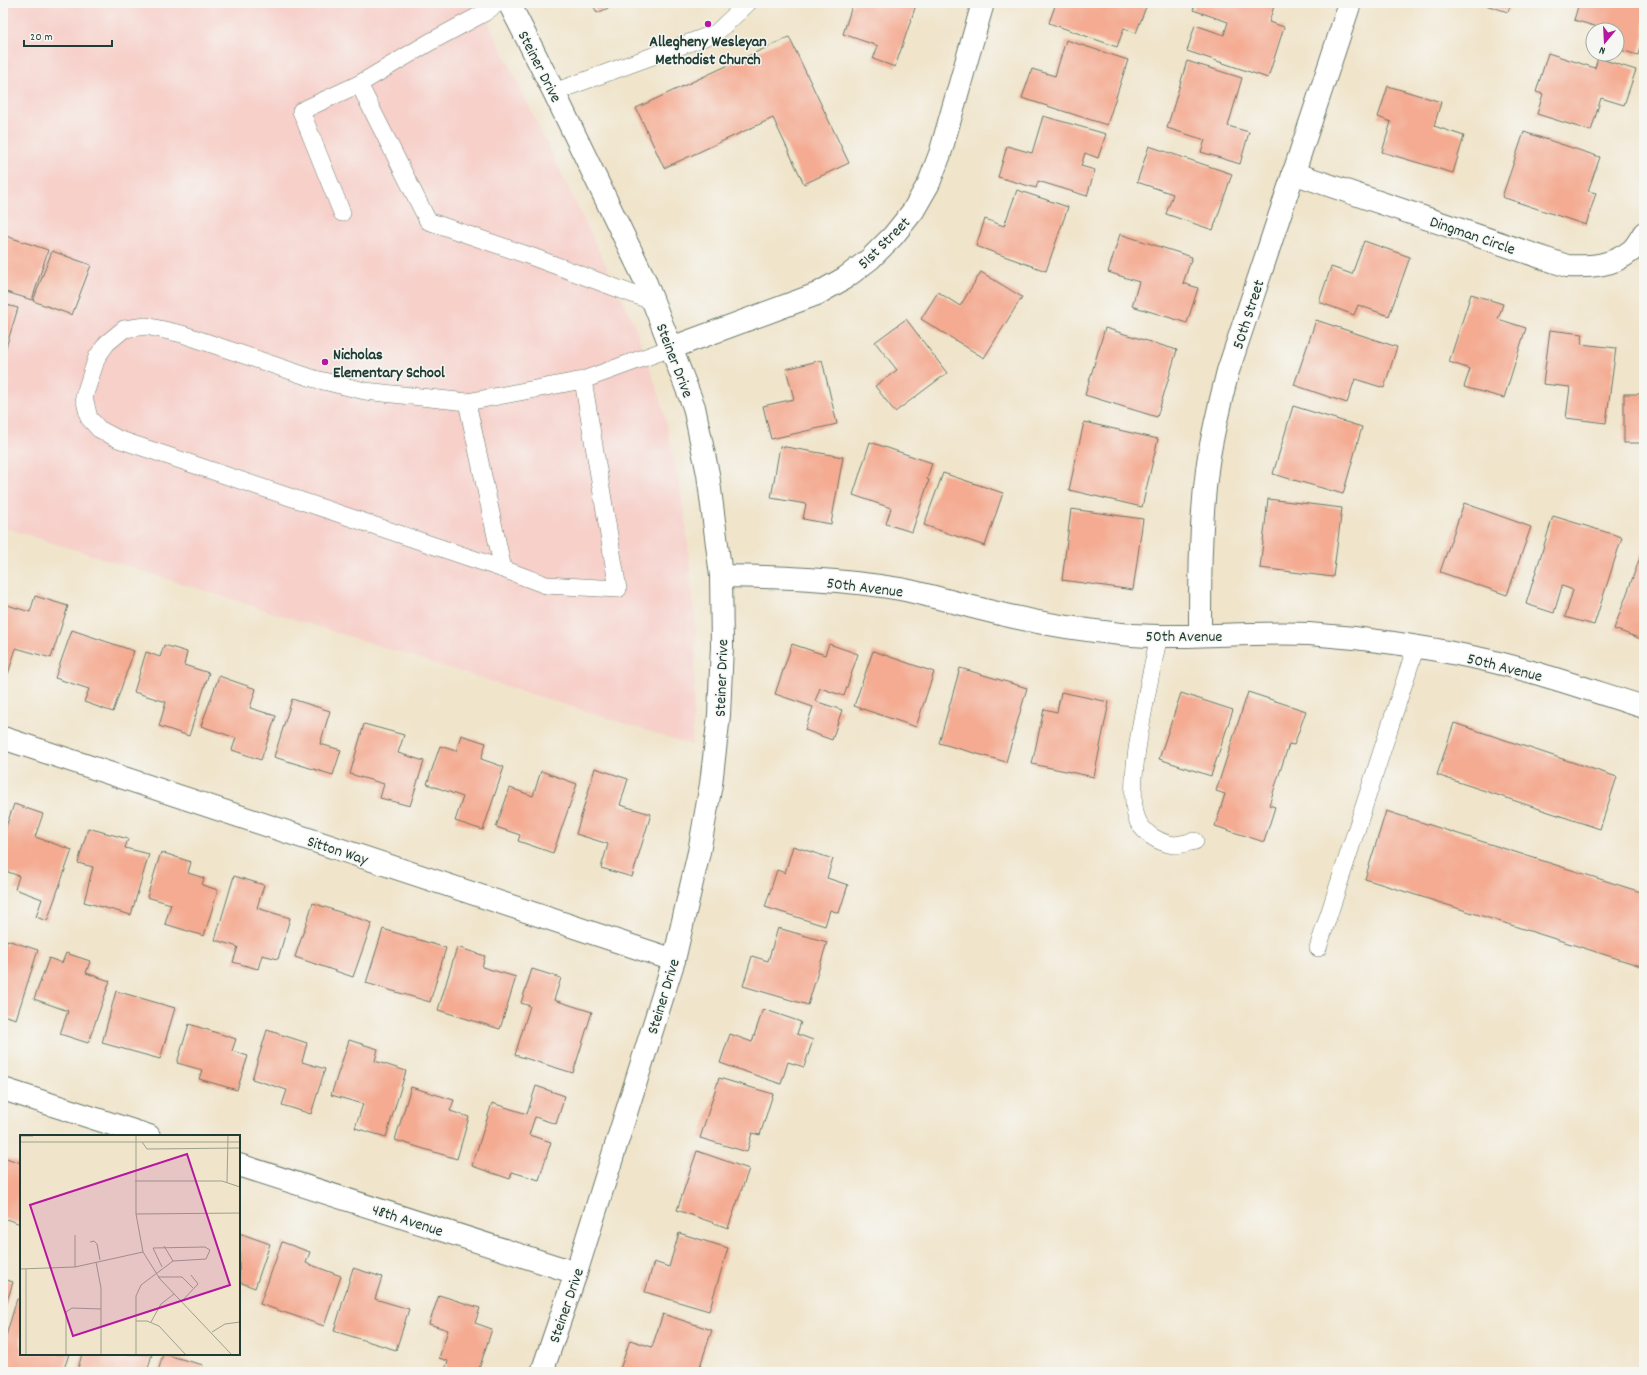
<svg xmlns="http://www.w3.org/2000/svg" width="1647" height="1375" viewBox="0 0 1647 1375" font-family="Dekko,sans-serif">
<rect width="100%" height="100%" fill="#f6f6f2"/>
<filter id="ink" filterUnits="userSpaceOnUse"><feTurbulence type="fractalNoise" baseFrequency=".025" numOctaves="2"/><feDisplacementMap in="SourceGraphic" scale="8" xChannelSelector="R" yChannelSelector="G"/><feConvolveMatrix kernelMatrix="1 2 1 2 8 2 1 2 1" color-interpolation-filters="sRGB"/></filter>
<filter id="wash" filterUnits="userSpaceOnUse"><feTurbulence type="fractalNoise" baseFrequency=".012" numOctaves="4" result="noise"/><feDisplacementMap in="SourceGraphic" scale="16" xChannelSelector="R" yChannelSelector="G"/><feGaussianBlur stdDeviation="0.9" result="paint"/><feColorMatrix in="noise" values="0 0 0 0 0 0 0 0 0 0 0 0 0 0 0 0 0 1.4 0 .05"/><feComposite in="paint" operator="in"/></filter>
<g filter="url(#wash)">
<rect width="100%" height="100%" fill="#f0e4ca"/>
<!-- built -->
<path fill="#f7d0ca" d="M3,3H479L633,321L662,403L685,513L696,637L692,745L3,527Z"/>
<g id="blocks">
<!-- building -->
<g fill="#f4ab92">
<path d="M592,3H620L597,13Z"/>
<path d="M853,3H912L916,5L895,67L873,59L878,46L843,34Z"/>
<path d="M1056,3H1135L1146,7L1136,33L1124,28L1117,47L1049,23Z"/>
<path d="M1196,3H1275L1269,22L1284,27L1268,78L1187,51L1195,25L1224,35L1228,22L1193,10Z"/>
<path d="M1479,3H1511L1508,12Z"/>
<path d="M1579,3H1640L1639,4L1644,6V34L1638,55L1617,49V30H1608L1574,20Z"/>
<path d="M789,37L849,163L804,184L773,118L664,168L636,108Z"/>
<path d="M1066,40L1128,60L1107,125L1022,98L1032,69L1055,76Z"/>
<path d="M1548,53L1595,68L1598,58L1636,70L1624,105L1601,98L1591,131L1537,114L1543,94L1536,92Z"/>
<path d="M1187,61L1242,78L1228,126L1249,132L1240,164L1201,152L1205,140L1167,128Z"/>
<path d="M1388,86L1441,102L1434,126L1464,136L1453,173L1382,152L1391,122L1378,117Z"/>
<path d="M1043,116L1106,134L1098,158L1085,153L1081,166L1095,170L1087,196L1038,181L1036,188L998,177L1007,146L1032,153Z"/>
<path d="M1524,132L1600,157L1588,191L1596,193L1586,225L1502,197Z"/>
<path d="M1149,146L1232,174L1213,230L1166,214L1173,194L1137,182Z"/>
<path d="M1017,190L1068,207L1046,271L976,246L985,219L1004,226Z"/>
<path d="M1120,234L1192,257L1183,283L1198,288L1187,323L1132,306L1139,282L1108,272Z"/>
<path d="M3,235L48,250L32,300L3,291Z"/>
<path d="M1364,241L1410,257L1389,316L1358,305L1354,315L1319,302L1331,267L1352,274Z"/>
<path d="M52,251L91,265L72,315L33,301Z"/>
<path d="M981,272L1022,297L984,358L921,319L938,292L960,306Z"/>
<path d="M1471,294L1503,304L1498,319L1526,328L1504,398L1464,387L1470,369L1449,362Z"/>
<path d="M3,304L18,308L3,357Z"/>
<path d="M906,319L947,373L895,412L875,386L897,370L875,342Z"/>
<path d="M1316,320L1397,347L1384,388L1355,379L1347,403L1294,385Z"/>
<path d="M1105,328L1177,350L1157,417L1085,395Z"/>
<path d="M1550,330L1583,334L1581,344L1616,348L1606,423L1566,418L1570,387L1543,384Z"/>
<path d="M822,360L837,424L771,439L763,406L794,399L786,369Z"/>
<rect x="1624" y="394" width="20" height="49"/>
<path d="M1293,406L1362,427L1343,494L1273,474Z"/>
<path d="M1084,422L1158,439L1142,507L1069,490Z"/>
<path d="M870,442L932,463L927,479L929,480L912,532L886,524L891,508L853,495Z"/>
<path d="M780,446L843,457L831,524L803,519L806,504L771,498Z"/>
<path d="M943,473L1003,493L985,546L924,525Z"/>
<path d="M1268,499L1342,508L1333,577L1260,568Z"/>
<path d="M1464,503L1531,527L1507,595L1440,572Z"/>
<path d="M1071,509L1143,519L1133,590L1062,580Z"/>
<path d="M1553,516L1622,537L1594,625L1565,617L1573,590L1562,586L1554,613L1526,604Z"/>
<path d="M1642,552L1644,553V640L1614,629Z"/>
<path d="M35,596L68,606L51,658L16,648L8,674L3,672L4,604L30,612Z"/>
<path d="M72,630L134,651L113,712L84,702L89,689L55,678Z"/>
<path d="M792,644L825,655L829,644L858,654L844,696L820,688L815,701L842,710L832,740L805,730L813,707L775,694Z"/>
<path d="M164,645L187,652L184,665L209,673L189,736L159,726L166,702L134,692L146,652L160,657Z"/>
<path d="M873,651L934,672L916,727L854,706Z"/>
<path d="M960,668L1027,688L1006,762L939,743Z"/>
<path d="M219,676L256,689L250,708L276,716L261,760L232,750L236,738L201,726Z"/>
<path d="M1061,692L1109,702L1094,777L1032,764L1044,709L1057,712Z"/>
<path d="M1248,692L1306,711L1294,745L1289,744L1269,805L1275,807L1264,842L1215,826L1225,794L1216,791Z"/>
<path d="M1181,693L1233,710L1211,776L1159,759Z"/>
<path d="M292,699L330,711L320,744L341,750L333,775L274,757Z"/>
<path d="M1454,723L1617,777L1600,829L1437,775Z"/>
<path d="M364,724L404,735L398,753L424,761L410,806L380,798L384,784L350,774Z"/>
<path d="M461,735L486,743L481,759L504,767L483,830L455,821L463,797L427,784L440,746L456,751Z"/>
<path d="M595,768L628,779L620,805L651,814L632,877L601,868L608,844L576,834Z"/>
<path d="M541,771L577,784L553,853L518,841L520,835L496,827L510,788L533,796Z"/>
<path d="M14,804L43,814L35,837L72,850L47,921L36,917L42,899L15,889L19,876L3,870V835Z"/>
<path d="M1386,811L1644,893V967L1365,879Z"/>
<path d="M88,828L128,839L125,848L149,854L131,915L84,902L93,867L78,863Z"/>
<path d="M793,846L833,859L827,878L848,885L839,913L830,910L825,926L765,907L777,870L785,873Z"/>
<path d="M161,852L191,862L188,873L204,878L202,885L218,890L204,936L165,924L171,904L147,897Z"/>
<path d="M234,876L264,885L257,908L290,918L278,959L262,955L258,969L233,962L238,947L215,940Z"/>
<path d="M313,903L372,923L353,977L295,957Z"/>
<path d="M778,928L827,942L808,1005L743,986L752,956L768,961Z"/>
<path d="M383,929L446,948L430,1002L366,983Z"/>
<path d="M7,940L38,950L16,1019L3,1015V945L6,946Z"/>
<path d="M457,947L485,956L482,967L516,977L500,1029L438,1010Z"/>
<path d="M66,953L90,961L86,973L110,981L88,1043L60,1034L68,1011L34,999L49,958L62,963Z"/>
<path d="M532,969L561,978L554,1000L592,1012L573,1073L515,1055L530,1006L521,1003Z"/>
<path d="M116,991L175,1008L160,1059L102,1043Z"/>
<path d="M763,1009L801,1022L797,1034L813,1040L804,1067L788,1062L781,1084L720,1063L730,1034L752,1042Z"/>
<path d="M189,1024L236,1039L232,1051L248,1056L237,1090L199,1079L202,1070L177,1063Z"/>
<path d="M267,1030L307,1043L302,1062L325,1069L311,1114L282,1105L287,1090L252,1079Z"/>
<path d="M349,1040L378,1049L375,1061L406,1071L386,1137L355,1128L363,1104L331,1095Z"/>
<path d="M719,1078L773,1094L760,1135L752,1133L747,1152L700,1138Z"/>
<path d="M536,1086L565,1096L556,1124L535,1117L529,1135L551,1142L539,1180L512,1172L510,1179L472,1166L492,1103L527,1114Z"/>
<path d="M411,1087L454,1100L450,1111L469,1117L457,1159L395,1140Z"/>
<path d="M697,1151L749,1169L728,1228L677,1210Z"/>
<path d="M3,1157L21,1163V1224L3,1218Z"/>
<path d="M239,1233L270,1244L255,1288L239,1282Z"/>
<path d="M679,1233L728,1248L709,1311L645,1292L654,1262L669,1267Z"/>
<path d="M282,1242L310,1252L306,1263L341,1276L324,1326L260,1304Z"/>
<path d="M353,1268L382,1277L375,1299L409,1309L396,1350L334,1331Z"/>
<path d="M3,1279L13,1282L3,1314Z"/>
<path d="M439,1295L480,1308L475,1323L492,1329L478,1372H444L448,1361L439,1358L448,1330L429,1324Z"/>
<path d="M17,1299L21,1300V1354H69L63,1372H9L3,1370V1346Z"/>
<path d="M663,1314L712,1330L698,1372L689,1369L688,1372H631L620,1369L630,1340L652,1347Z"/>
<path d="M82,1354H152L147,1372H77Z"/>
<path d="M163,1354L203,1365L201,1372H158Z"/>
</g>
</g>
</g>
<g filter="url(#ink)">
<use href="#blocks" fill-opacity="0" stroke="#687768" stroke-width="1"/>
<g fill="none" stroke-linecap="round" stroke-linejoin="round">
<defs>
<g id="service">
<path d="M359,84L428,221L533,257L654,302"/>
<path d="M554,92L716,33L748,3"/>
<path d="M342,213L301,111L359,84L430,42L484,13L498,3"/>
<path d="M583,380L618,589L546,585L503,569L118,439L99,429L89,418L84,397L97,357L107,343L124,329L146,326L182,334L315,379L365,391L467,402L583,380L671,348"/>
<path d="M467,402L503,569"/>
<path d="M1159,635C1152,672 1121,794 1139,823C1146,835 1160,843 1174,845C1180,845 1189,842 1195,841"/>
<path d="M1318,948L1416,646"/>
</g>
<g id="minor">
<path d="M1293,173L1567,266C1591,267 1612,266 1631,251C1636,247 1640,239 1644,233"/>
<path d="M671,348L817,294L845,278L870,259L893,236L913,211L929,183L940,154L983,3"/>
<path d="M721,576C781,577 841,579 900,589C935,596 969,607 1005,615C1043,624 1082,630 1121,634C1183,640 1247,631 1309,634C1366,638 1422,646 1477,658C1533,670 1589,690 1644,707"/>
<path d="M1200,635C1200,580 1200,525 1207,470C1211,437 1220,403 1228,371L1350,3"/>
<path d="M3,738L674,960"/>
<path d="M3,1089L149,1136"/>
<path d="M239,1165L576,1273"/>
</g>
<path id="tertiary" d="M509,3L554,92L644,278L694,407L708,474L721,576L722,646L719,715L711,784L699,852L674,960L576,1273L542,1372"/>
</defs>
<!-- service casing -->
<use href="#service" stroke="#687768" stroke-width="18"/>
<!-- minor casing -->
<use href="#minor" stroke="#687768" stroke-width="24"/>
<!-- tertiary casing -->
<use href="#tertiary" stroke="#687768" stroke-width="24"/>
<!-- service -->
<use href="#service" stroke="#fff" stroke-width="17"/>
<!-- minor -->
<use href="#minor" stroke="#fff" stroke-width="22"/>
<!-- tertiary -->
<use href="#tertiary" stroke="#fff" stroke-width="22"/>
</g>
</g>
<!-- markers -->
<g fill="#b5179e" stroke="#f6f6f2" stroke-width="1.5">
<circle cx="708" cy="24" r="4"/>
<circle cx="325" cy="362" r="4"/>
</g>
<g text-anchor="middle" stroke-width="3" stroke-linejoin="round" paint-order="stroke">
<!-- poi labels -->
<g font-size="16" font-weight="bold" fill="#1f3d34" stroke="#f6f6f2">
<text x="708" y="46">Allegheny Wesleyan<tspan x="708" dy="18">Methodist Church</tspan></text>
<text x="333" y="359" text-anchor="start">Nicholas<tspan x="333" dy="18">Elementary School</tspan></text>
</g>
<!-- street labels -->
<g font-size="16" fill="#1f3d34" stroke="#f6f6f2">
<text transform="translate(541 66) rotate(63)" y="6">Steiner Drive</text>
<text transform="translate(1473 234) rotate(19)" y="6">Dingman Circle</text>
<text transform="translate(883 242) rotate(-45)" y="6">51st Street</text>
<text transform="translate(1247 314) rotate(-72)" y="6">50th Street</text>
<text transform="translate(676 360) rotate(69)" y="6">Steiner Drive</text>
<text transform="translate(865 586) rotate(7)" y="6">50th Avenue</text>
<text x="1184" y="641">50th Avenue</text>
<text transform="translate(1505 666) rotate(14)" y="6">50th Avenue</text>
<text transform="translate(720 678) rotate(-88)" y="6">Steiner Drive</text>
<text transform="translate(338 849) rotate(18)" y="6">Sitton Way</text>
<text transform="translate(662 996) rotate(-73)" y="6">Steiner Drive</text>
<text transform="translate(408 1219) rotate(18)" y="6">48th Avenue</text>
<text transform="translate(565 1305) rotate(-71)" y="6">Steiner Drive</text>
</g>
</g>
<!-- overview -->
<g transform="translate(20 1135)">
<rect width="220" height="220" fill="#f0e4ca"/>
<path fill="none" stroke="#9ca18e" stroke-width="1" d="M116,0V79L123,117L140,144L212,220M0,1H13M0,7H220M122,7L127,14L220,13M115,46H202L220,52M207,47L208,0M116,79L220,78M55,100V132M70,107L74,106L77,109L80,125M144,111L153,126M76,127L81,153V220M0,134L55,132L123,117M6,134V220M138,142H162L173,153M162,166L178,149L171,140M116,186H127L139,191L166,220M131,187L141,169L154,159M192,197L205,189L220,187M46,220V177L52,173L81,174M116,220V161L121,150L153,126L186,124L190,115L185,112L133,113L142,132"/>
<path fill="#b5179e" fill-opacity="0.15" stroke="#b5179e" stroke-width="2" d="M167,19L210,150L53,201L10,70Z"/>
<rect width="220" height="220" fill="none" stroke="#1f3d34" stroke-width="2"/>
</g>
<!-- margin -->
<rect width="1647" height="1375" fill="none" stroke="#f6f6f2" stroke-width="16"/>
<!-- north arrow -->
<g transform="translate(1605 42) rotate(198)"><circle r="19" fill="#f6f6f2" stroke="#a0aca6"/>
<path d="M0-3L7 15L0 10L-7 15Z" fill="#b5179e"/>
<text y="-6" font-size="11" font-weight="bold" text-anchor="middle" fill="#1f3d34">N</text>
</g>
<!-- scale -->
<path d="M24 40v6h88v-6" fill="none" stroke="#1f3d34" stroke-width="2"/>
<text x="30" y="40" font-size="12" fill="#1f3d34" stroke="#f6f6f2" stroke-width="3" paint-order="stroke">20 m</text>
</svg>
